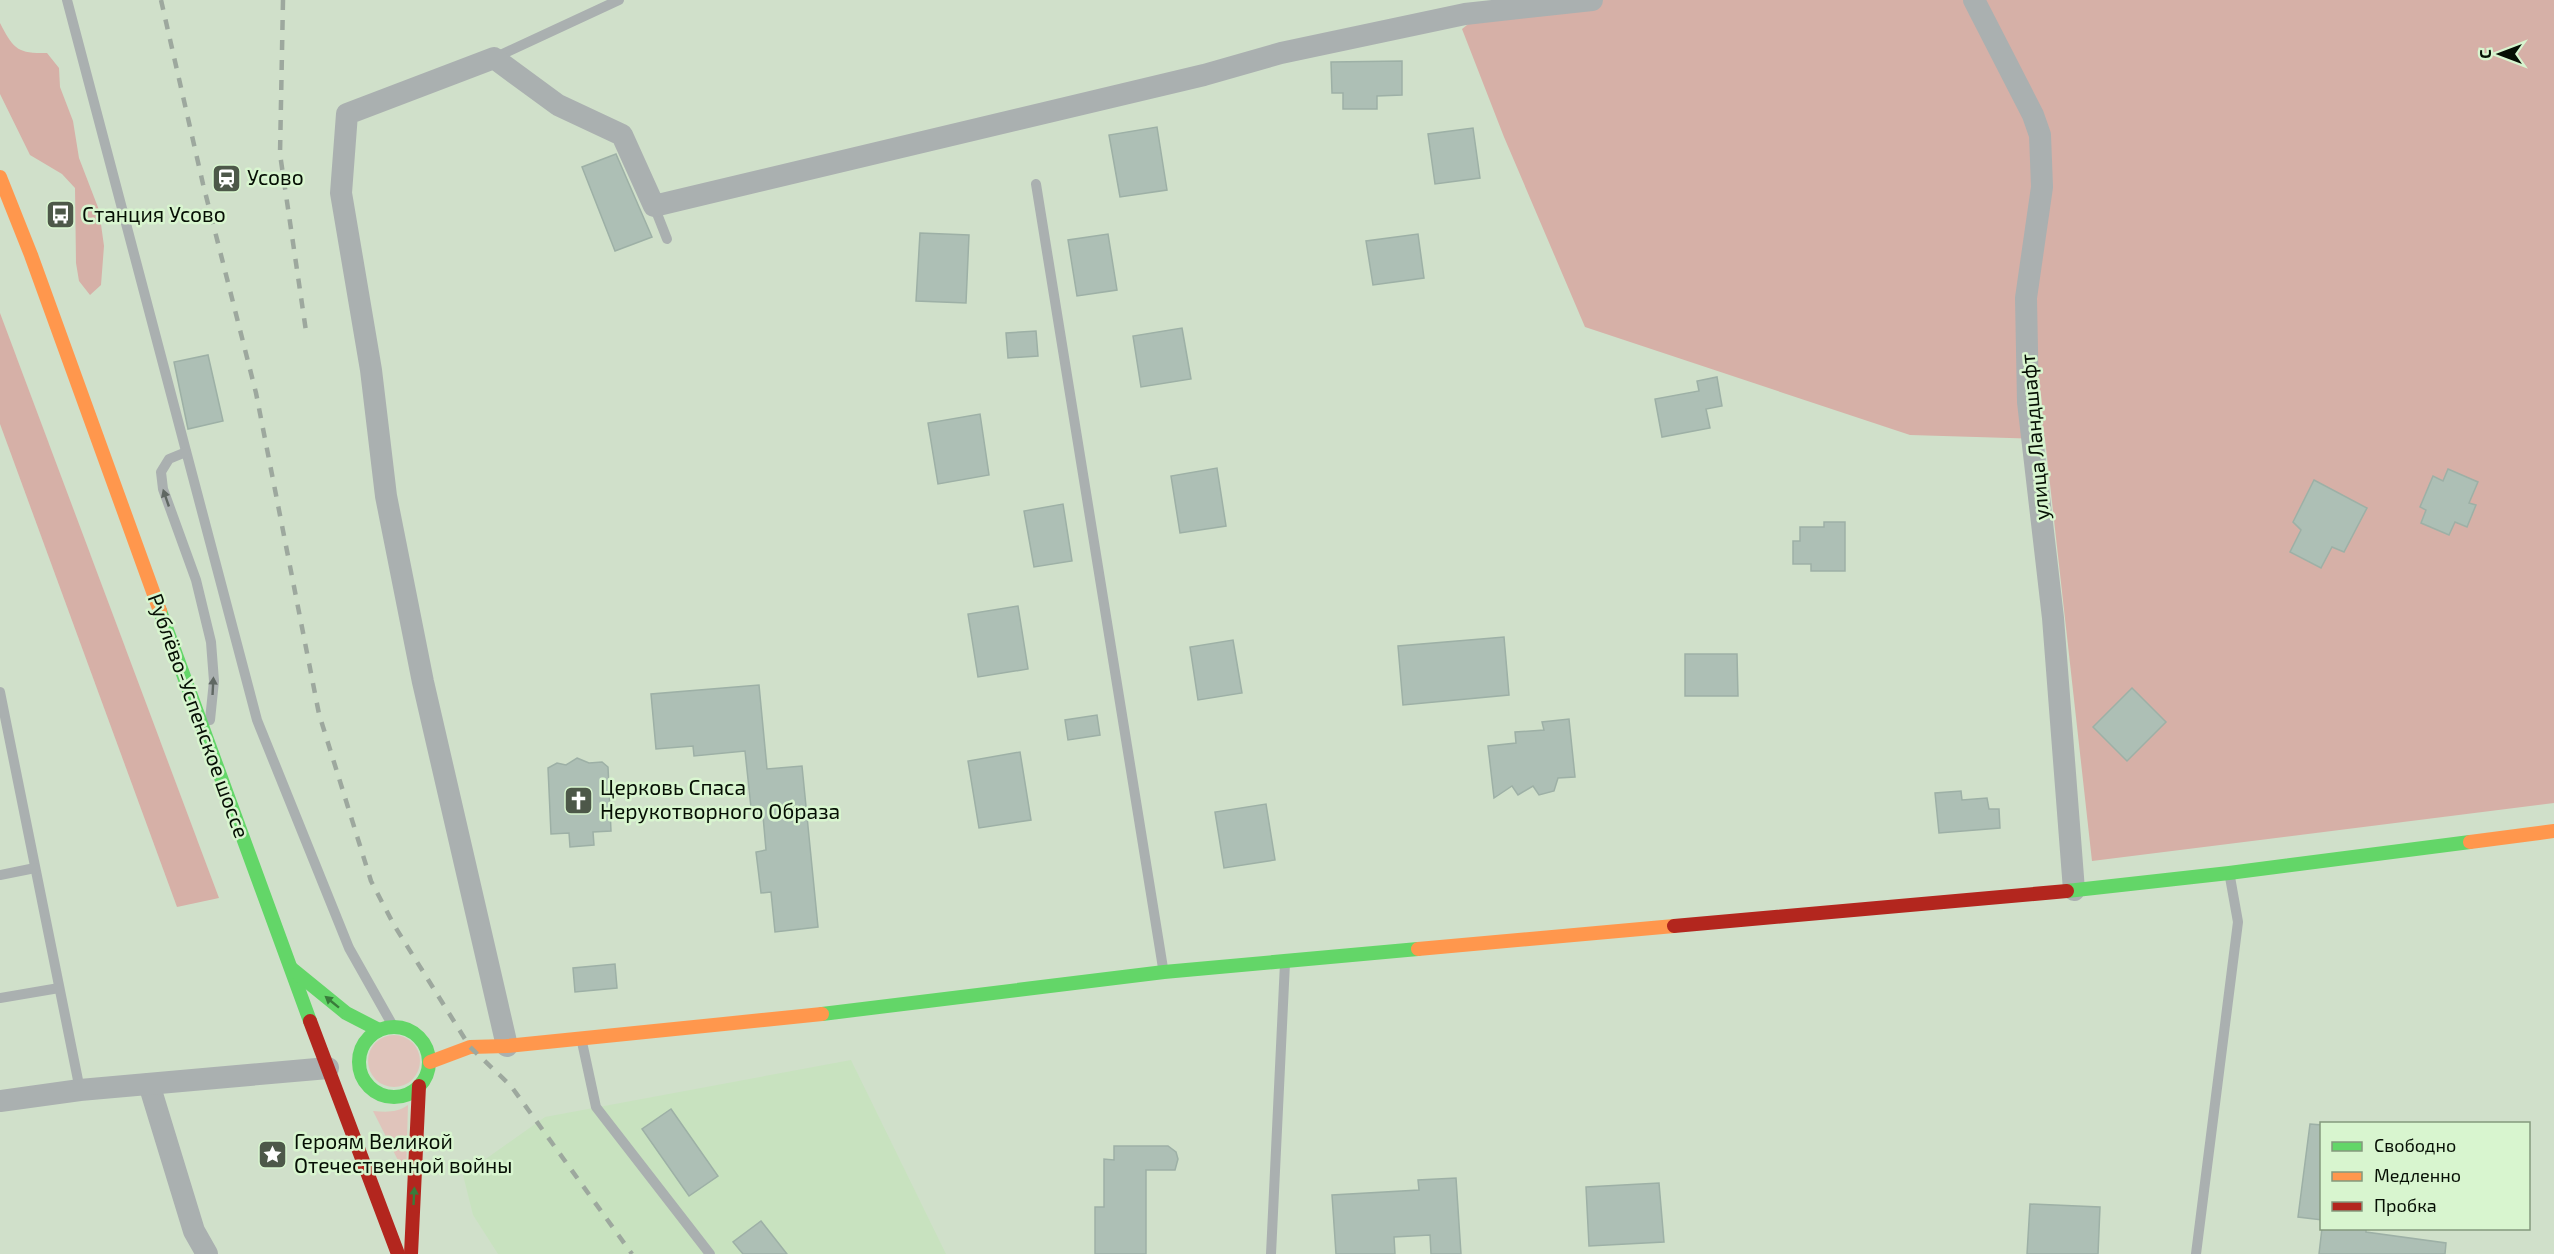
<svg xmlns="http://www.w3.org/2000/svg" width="2554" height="1254" viewBox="0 0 2554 1254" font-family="'Exo 2',sans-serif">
<rect width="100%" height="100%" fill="#d0e0ca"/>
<!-- built -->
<path fill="#c8e2bf" d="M851,1060L946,1254H498L473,1215L463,1175L545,1117Z"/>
<!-- green -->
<g fill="#e0c4bb">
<circle cx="394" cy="1061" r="26"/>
<path d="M408,1105L406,1176L373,1111C386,1112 397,1113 408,1105Z"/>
</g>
<!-- forest -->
<g fill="#d6b0a7">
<path d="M1498,0H2554V803L2092,861L2045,439L1910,435L1585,327L1504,137L1462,29Z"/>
<path d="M0,23C13,48 17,54 47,53L59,68L60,87L73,121L79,158L99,210L104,246L101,285L90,295L79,281L76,263L75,188L62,174L30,155L0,94Z"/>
<path d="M0,313L219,898L177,907L0,424Z"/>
</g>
<!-- building -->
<g fill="#adbfb5" stroke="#9db0a6" stroke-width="1.5">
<path d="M1402,61V95L1377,96V109H1343V93H1332L1331,62Z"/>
<path d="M1157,127L1167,190L1120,197L1109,135Z"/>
<path d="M1473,128L1480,178L1435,184L1428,134Z"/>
<path d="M616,154L652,237L615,251L582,167Z"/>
<path d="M920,233L969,235L966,303L916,301Z"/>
<path d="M1108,234L1117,290L1077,296L1068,240Z"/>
<path d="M1418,234L1424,278L1373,285L1366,241Z"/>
<path d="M1182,328L1191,379L1141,387L1133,336Z"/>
<path d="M1036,331L1038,356L1008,358L1006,333Z"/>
<path d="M208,355L223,421L188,429L174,362Z"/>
<path d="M1717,377L1722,406L1706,409L1710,428L1662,437L1655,399L1699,391L1697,381Z"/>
<path d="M980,414L989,475L938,484L928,423Z"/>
<path d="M1217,468L1226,526L1180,533L1171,476Z"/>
<path d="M2448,469L2478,482L2469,503L2476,505L2467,527L2455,522L2449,535L2421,523L2426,510L2420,507L2433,476L2443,481Z"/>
<path d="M2314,480L2367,508L2344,552L2332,547L2321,568L2290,552L2301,530L2293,522Z"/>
<path d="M1063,504L1072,561L1034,567L1024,511Z"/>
<path d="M1824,522H1845V571H1811V564H1793V541H1800V527H1824Z"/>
<path d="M1018,606L1028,669L978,677L968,614Z"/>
<path d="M1504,637L1509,695L1403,705L1398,646Z"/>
<path d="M1233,640L1242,693L1198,700L1190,647Z"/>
<path d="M1685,654H1737L1738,696H1685Z"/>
<path d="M759,685L767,769L802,766L818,927L775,932L771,892L761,893L756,852L766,850L763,816L752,817L745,751L694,756L693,746L656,749L651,694Z"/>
<path d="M2132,688L2166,722L2127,761L2093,727Z"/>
<path d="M1097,715L1100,735L1068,740L1065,720Z"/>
<path d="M1569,719L1575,777L1558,778L1554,791L1539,795L1533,786L1518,795L1512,786L1494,798L1488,746L1516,743L1515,732L1544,730L1542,722Z"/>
<path d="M1020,752L1031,820L979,828L968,761Z"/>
<path d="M577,758L589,763L602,762L608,767L611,831L593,832L594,845L570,847L569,833L551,834L548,768L557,763L566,765Z"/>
<path d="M1961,791L1962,800L1987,798L1989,809H1999L2000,828L1939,833L1935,793Z"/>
<path d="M1266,804L1275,860L1224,868L1215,812Z"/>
<path d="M615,964L617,988L575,992L573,968Z"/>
<path d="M671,1109L718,1176L689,1196L642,1129Z"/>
<path d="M2310,1124L2322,1125V1220L2298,1217Z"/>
<path d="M1114,1146H1168L1176,1152L1178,1159L1175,1170H1146V1254H1095V1207H1104V1159L1114,1160Z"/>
<path d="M1456,1178L1461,1254H1431L1430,1235L1394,1237L1395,1254H1336L1332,1195L1419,1190L1418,1180Z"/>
<path d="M1659,1183L1664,1242L1589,1246L1586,1187Z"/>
<path d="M2030,1204L2100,1207L2098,1254H2027Z"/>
<path d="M761,1221L787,1254H743L733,1242Z"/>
<path d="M2322,1228H2366V1232L2446,1243L2445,1254H2319Z"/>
</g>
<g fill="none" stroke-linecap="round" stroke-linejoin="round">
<!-- lane -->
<g stroke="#aab0b0" stroke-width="10">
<path d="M67,0L257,720L349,948L393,1026"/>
<path d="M494,58L619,0"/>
<path d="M1036,184L1163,968"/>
<path d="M654,206L667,239"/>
<path d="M186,452L169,459L161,472L163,489L196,580L211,642L214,681L210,720"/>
<path d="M0,692L80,1090"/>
<path d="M0,875L35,868"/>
<path d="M0,998L59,988"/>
<path d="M582,1042L596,1107L710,1254"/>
<path d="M1271,1254L1285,963"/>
<path d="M2196,1254L2238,922L2230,877"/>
</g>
<!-- street -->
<g stroke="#aab0b0" stroke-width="22">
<path d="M1974,0L2033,115L2040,135L2042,187L2026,298L2028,402L2053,618L2074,890"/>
<path d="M507,1046L423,682L386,496L371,370L341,193L347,114L494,58L558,105L622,135L654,206L1204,75L1281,53L1465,14L1592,0"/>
<path d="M149,1084L194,1231L207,1254"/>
<path d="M0,1101L80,1090L328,1068"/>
</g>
<!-- fast -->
<g stroke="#63d668" stroke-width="14">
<path d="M160,611L310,1021"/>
<path d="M2067,891L2229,873L2470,842"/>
<path d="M292,969L346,1013L379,1030"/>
<path d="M822,1014L1164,972L1418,949"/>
<circle cx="394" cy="1062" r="35"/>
</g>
<!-- slow -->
<g stroke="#ff974d" stroke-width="14">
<path d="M0,177L31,255L160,611"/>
<path d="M2470,842L2554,831"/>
<path d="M1418,949L1674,926"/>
<path d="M430,1062L470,1047L507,1046L822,1014"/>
</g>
<!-- jam -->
<g stroke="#b3261e" stroke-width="14">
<path d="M1674,926L2067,891"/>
<path d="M310,1021L398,1254"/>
<path d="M411,1254L419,1086"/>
</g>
<!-- rail -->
<g stroke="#9da89e" stroke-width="4.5" stroke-dasharray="10 10" stroke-linecap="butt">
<path d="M161,0L203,184L256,393L319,714L371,881L394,925L470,1047L511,1086L632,1254"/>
<path d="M283,0L280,154L307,338"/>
</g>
</g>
<!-- one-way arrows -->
<defs><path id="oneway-solid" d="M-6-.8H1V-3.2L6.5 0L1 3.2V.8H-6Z" transform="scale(1.5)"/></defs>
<g fill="#606863">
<use href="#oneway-solid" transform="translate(166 498) rotate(-109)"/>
<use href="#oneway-solid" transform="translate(213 686) rotate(-87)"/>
</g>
<g fill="#397c3b">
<use href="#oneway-solid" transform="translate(332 1002) rotate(-141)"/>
<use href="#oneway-solid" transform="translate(414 1196) rotate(-87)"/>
</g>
<!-- icons -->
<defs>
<symbol id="station-square" viewBox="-11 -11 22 22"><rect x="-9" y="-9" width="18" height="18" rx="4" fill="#4d5849" stroke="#d8f5cf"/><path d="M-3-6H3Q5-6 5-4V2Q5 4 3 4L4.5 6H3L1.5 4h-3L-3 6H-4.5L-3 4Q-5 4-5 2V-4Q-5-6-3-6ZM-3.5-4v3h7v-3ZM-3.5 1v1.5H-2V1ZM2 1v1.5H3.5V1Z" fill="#fff"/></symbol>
<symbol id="bus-square" viewBox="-11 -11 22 22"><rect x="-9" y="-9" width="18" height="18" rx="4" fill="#4d5849" stroke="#d8f5cf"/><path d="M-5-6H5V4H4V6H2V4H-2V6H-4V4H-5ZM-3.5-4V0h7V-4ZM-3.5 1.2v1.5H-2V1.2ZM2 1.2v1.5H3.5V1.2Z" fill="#fff"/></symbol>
<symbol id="church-square" viewBox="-11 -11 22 22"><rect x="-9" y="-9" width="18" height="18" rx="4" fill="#4d5849" stroke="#d8f5cf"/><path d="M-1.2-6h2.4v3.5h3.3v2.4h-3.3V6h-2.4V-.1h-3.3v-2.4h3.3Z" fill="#fff"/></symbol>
<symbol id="sight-square" viewBox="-11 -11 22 22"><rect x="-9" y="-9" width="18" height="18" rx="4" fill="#4d5849" stroke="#d8f5cf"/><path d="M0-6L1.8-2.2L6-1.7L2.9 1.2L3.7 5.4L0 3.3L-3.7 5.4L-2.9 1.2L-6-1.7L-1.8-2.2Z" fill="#fff"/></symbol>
</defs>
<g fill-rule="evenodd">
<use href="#station-square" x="210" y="162" width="33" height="33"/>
<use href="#bus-square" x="44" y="198" width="33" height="33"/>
<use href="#church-square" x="562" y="784" width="33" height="33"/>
<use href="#sight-square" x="256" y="1138" width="33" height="33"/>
</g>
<g text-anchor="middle" stroke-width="5" stroke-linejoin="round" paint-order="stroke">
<!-- poi labels -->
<g font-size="21" fill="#060f04" stroke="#d8f5cf" text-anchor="start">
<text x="247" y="185">Усово</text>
<text x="82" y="222">Станция Усово</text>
<text x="600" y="795">Церковь Спаса<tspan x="600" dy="24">Нерукотворного Образа</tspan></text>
<text x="294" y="1149">Героям Великой<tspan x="294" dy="24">Отечественной войны</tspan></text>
</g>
<!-- street labels -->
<g font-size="21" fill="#060f04" stroke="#d8f5cf">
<text transform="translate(2035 437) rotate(-95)" y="7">улица Ландшафт</text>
<text transform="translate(198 716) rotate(70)" y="7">Рублёво-Успенское шоссе</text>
</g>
</g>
<!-- legend -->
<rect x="2320" y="1122" width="210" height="108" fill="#d8f5cf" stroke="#84997e" stroke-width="1.5"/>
<rect x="2332" y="1142" width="30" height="9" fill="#63d668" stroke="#84997e" stroke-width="1.5"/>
<text x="2374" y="1152" font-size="18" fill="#060f04">Свободно</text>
<rect x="2332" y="1172" width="30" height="9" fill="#ff974d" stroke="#84997e" stroke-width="1.5"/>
<text x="2374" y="1182" font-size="18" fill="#060f04">Медленно</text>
<rect x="2332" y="1202" width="30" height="9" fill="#b3261e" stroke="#84997e" stroke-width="1.5"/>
<text x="2374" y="1212" font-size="18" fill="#060f04">Пробка</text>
<!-- north arrow -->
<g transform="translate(2500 54) rotate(270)" stroke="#d8f5cf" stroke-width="4.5" paint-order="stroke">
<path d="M0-4.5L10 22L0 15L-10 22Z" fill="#060f04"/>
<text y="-9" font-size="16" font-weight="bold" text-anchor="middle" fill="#060f04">С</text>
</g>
</svg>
